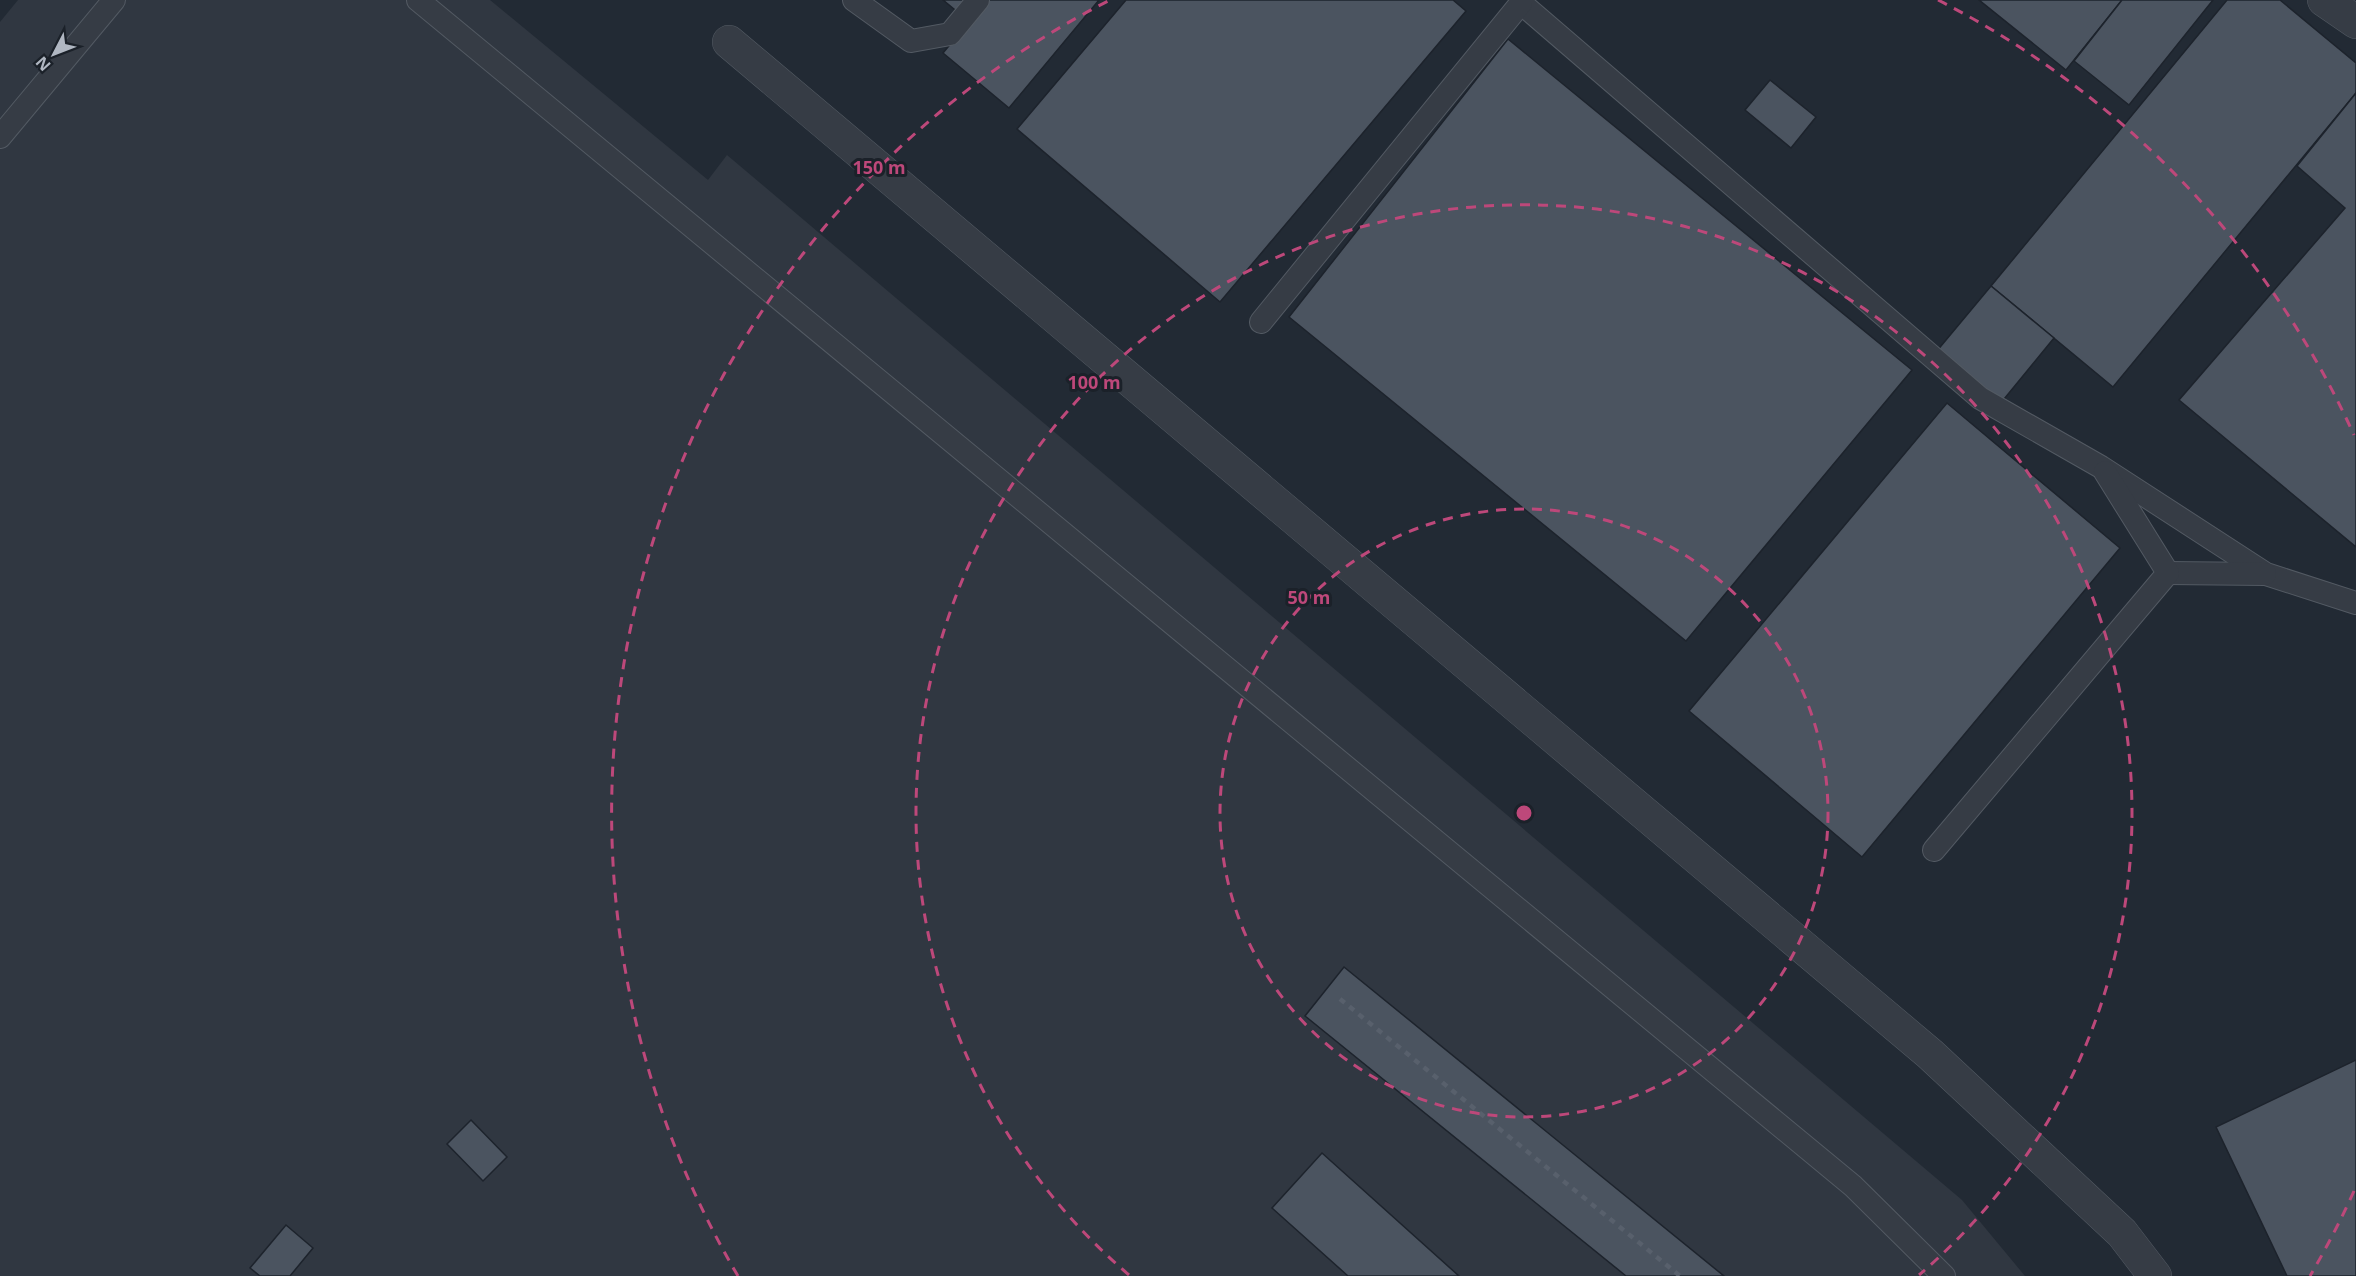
<svg xmlns="http://www.w3.org/2000/svg" width="2356" height="1276" viewBox="0 0 2356 1276" font-family="'Noto Sans',sans-serif">
<rect width="100%" height="100%" fill="#222a34"/>
<!-- airport -->
<path fill="#303741" d="M18,0H490L708,180L727,155L1962,1200L2025,1276H0V22Z"/>
<!-- building -->
<g fill="#4b5460" stroke="#1d232c" stroke-width="1.5">
<path d="M943,0H972L960,14Z"/>
<path d="M987,0H1099L1009,108L943,53Z"/>
<path d="M1126,0H1453L1466,11L1220,302L1017,129Z"/>
<path d="M1979,0H2122L2066,70Z"/>
<path d="M2122,0H2213L2129,105L2074,61Z"/>
<path d="M2227,0H2280L2356,63V93L2113,387L1991,286Z"/>
<path d="M1508,39L1912,370L1686,641L1289,317Z"/>
<path d="M1770,80L1816,117L1791,148L1745,110Z"/>
<path d="M2356,93V547L2179,400L2345,208L2297,166Z"/>
<path d="M1991,286L2054,338L2000,404L1936,352Z"/>
<path d="M1947,403L2120,548L1862,857L1689,711Z"/>
<path d="M1344,967L1724,1276H1626L1305,1016Z"/>
<path d="M2356,1060V1276H2287L2216,1127Z"/>
<path d="M471,1120L507,1157L483,1181L447,1144Z"/>
<path d="M1322,1153L1459,1276H1348L1272,1208Z"/>
<path d="M286,1225L313,1248L290,1276H260L250,1268Z"/>
</g>
<g fill="none" stroke-linecap="round" stroke-linejoin="round">
<defs>
<g id="lane">
<path d="M418,0L1853,1186L1944,1276"/>
<path d="M854,0L911,41L950,34L978,0"/>
<path d="M1521,3L1980,398L2101,467L2266,574L2356,603"/>
<path d="M0,137L114,0"/>
<path d="M1261,322L1521,3V0"/>
<path d="M2168,573L2265,574"/>
<path d="M1934,850L2168,573L2105,472"/>
</g>
<g id="street">
<path d="M2324,0L2356,22"/>
<path d="M729,42L1930,1054L2122,1233L2155,1276"/>
</g>
</defs>
<!-- lane casing -->
<use href="#lane" stroke="#535a63" stroke-width="24"/>
<!-- street casing -->
<use href="#street" stroke="#535a63" stroke-width="34"/>
<!-- lane -->
<use href="#lane" stroke="#363c45" stroke-width="22"/>
<!-- street -->
<use href="#street" stroke="#363c45" stroke-width="33"/>
<!-- rail -->
<path stroke="#58606c" stroke-width="4.5" stroke-dasharray="6 6" stroke-linecap="butt" d="M1340,999L1680,1276"/>
</g>
<!-- distance rings -->
<g fill="none" stroke="#bd487a" stroke-width="3" stroke-dasharray="10 8">
<circle cx="1524" cy="813" r="304"/>
<path d="M1129 1275A608 608 0 1 1 1919 1275"/>
<path d="M2354 1191A912 912 0 0 1 2310 1276M738 1276A912 912 0 0 1 1110 0M1938 0A912 912 0 0 1 2354 435"/>
</g>
<circle cx="1524" cy="813" r="9" fill="#bd487a" stroke="#1b2129" stroke-width="3"/>
<g font-size="18" text-anchor="middle" font-weight="bold" fill="#bd487a" stroke="#1b2129" stroke-width="6" stroke-linejoin="round" paint-order="stroke">
<text x="879" y="174">150 m</text>
<text x="1094" y="389">100 m</text>
<text x="1309" y="604">50 m</text>
</g>
<!-- north arrow -->
<g transform="translate(54 54) rotate(228)" stroke="#1b2129" stroke-width="4.5" paint-order="stroke">
<path d="M0-4.5L10 22L0 15L-10 22Z" fill="#b0b7c2"/>
<text y="-9" font-size="16" font-weight="bold" text-anchor="middle" fill="#b0b7c2">N</text>
</g>
</svg>
